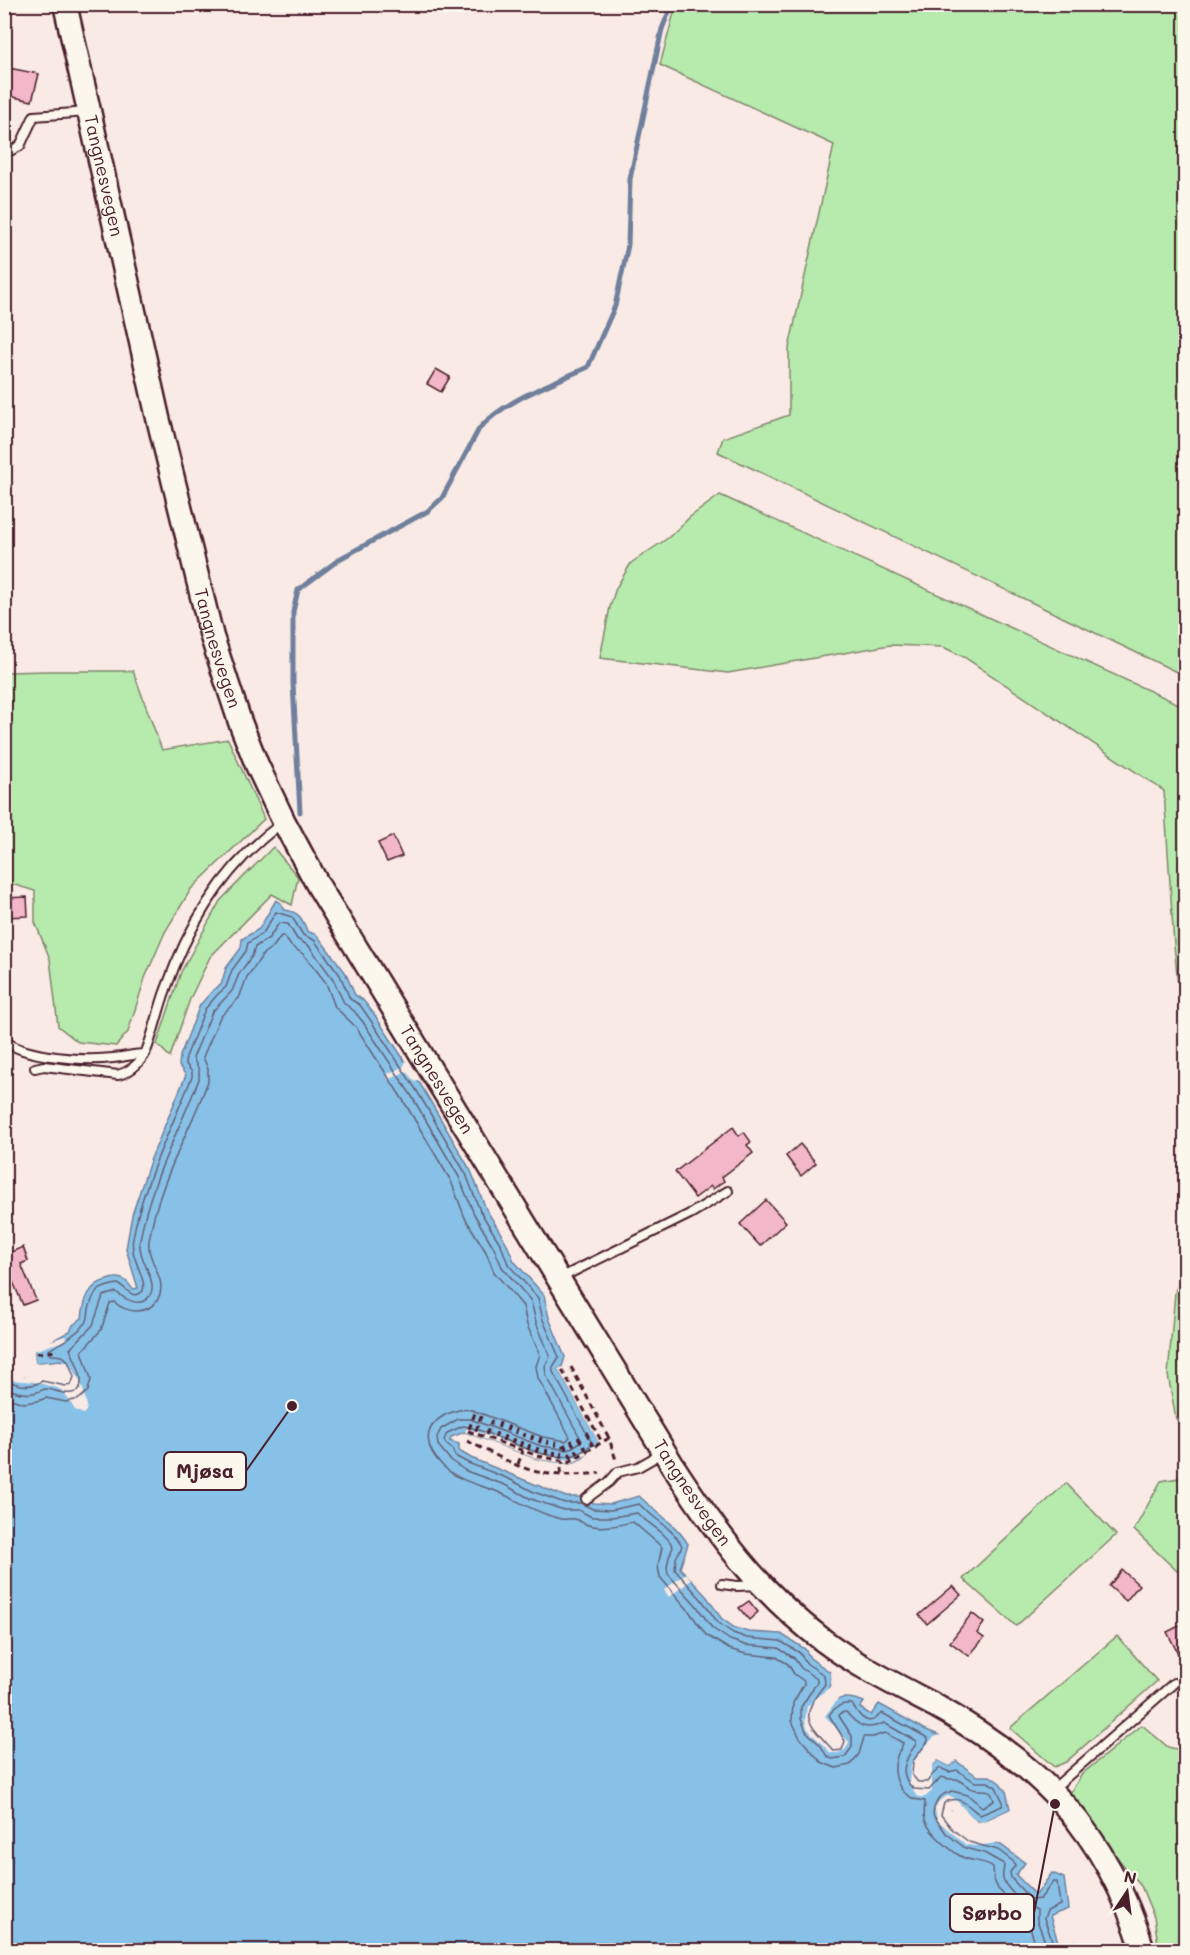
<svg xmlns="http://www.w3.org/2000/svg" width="1190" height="1955" viewBox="0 0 1190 1955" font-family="Mali,sans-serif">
<rect width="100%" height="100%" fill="#f9eae5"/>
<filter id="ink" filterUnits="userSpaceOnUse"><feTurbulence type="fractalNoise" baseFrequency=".0167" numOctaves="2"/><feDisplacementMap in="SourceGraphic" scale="12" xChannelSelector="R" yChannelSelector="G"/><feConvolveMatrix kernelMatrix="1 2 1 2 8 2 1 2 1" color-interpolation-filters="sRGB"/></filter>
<g filter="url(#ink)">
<!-- green -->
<g fill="#b7ebad" stroke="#80856c" stroke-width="1.5">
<path d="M676,5H1185V676L718,452L723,438L789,415V348L834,145L660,65Z"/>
<path d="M720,495L1185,707V1053L1174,945L1164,791L964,657L943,647L890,645L728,673L600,658L610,607L616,588L631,563L668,538L690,517Z"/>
<path d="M50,671H133L162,750L228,739L264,819L191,889L165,932L145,978L128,1032L116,1046L78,1042L58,1026L50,959L35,922V891L5,882V672Z"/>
<path d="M273,847L298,877L292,905L272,894L210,957L190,999L170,1057L157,1044L181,972L220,901Z"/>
<path d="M1185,1266V1428L1176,1419L1168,1375L1175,1292Z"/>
<path d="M1185,1477V1566L1178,1572L1134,1530L1161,1481Z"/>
<path d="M1066,1483L1116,1535L1016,1626L963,1579Z"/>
<path d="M1117,1636L1157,1681L1066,1762L1054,1767L1010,1728Z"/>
<path d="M1142,1725L1168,1747L1185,1751V1950H1159L1154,1917L1141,1886L1067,1798L1082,1774Z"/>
</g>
<!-- water -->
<path fill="#88c1e7" stroke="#6f809c" stroke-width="1.5" d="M276,900L281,903L285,910C299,912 302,918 307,931L317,935L345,972L355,995L363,1000L374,1014L422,1087L471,1171L486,1209L506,1242L514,1261L544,1295L549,1318L565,1357L562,1367L558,1369L599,1442L583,1458L570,1464L537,1459L465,1432L451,1437L450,1441L459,1444V1451L471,1458L566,1497H581L594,1503L611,1504L639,1496C656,1512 676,1524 688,1544L680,1568L707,1597L721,1618L735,1628L749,1632L781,1634L805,1649L810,1658L830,1672C833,1689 824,1695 815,1709L818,1725L840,1742L820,1717C833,1699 841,1693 864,1702L860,1708L871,1715L879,1704L924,1729L939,1735L919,1763L921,1777L938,1760L950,1766L956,1761L977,1776H990L1000,1783L1006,1791L1010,1809L985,1821L977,1822L961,1807L955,1805L947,1813L972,1836L988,1840L1001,1845L1025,1863L1016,1875L1036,1895L1052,1873L1064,1878L1068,1909L1050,1916L1058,1942L1066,1943L1076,1941L1081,1950H5L4,1372L14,1377L69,1380L61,1360L35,1363L34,1351L70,1331L73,1325L82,1318C84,1300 89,1284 107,1280C112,1278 117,1277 122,1279C127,1280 129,1285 133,1289L138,1288L126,1249L132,1215L150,1161L186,1075L179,1066L180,1056L200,1005L214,989L221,985L226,968L241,948L242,939L259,929Z"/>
<!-- pier -->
<g fill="#f9eae5">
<path d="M406,1059L420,1080L415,1082L406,1071L389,1080L386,1075L404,1066Z"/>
<path d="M65,1336L66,1340L34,1351L35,1363L67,1361L73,1368L82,1385L87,1406L86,1411L83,1414L75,1410L63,1391L57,1388L35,1382L12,1380L5,1376L4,1369L25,1377H32L39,1372H49L64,1376L59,1363L33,1366L31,1351L41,1344Z"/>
<path d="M562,1367L564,1369L562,1370L602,1441L601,1447L570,1464L537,1459L465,1432L467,1428L536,1453L569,1460L599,1443L558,1369Z"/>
<path d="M686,1573L691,1580L669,1597L664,1590Z"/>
<path d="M830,1687H834L818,1710L817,1716L829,1700L841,1695L825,1716L849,1742L845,1750L837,1753H831L813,1735L807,1728L805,1721L807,1706Z"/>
<path d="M939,1735L941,1740L921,1764V1772L922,1774L925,1769L937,1757L950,1763L953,1759L956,1761L950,1766L938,1760L932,1766V1791L925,1797H919L915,1794L909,1782L911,1765L914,1759L933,1738Z"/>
<path d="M947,1796L953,1797L977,1822L985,1821L1013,1808V1810L986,1823L977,1825L960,1809H951L950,1812L973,1834L997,1840L996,1843L977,1846L966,1845L937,1820L935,1809L938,1802Z"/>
</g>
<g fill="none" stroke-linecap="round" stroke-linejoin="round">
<!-- shore -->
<g stroke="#636076" stroke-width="1.5">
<path d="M4,1379C17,1385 29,1389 42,1381L66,1386L71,1385L74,1377C68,1361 69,1354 50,1355L49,1350C64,1341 74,1336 86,1323C89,1318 88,1314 89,1309C94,1290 99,1287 118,1284C127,1288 132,1301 143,1291C147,1277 129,1258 133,1238C142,1184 172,1127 192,1077V1072L185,1063L186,1057L205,1009L218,994L226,987L232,970L246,951L248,943L263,933L276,912L292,917L303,935L314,940L340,975L350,999L360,1005L369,1018L417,1091L466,1174L480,1211L501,1245L508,1264L538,1298L543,1320L559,1357L553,1367V1372L592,1443C563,1480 498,1430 463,1426L447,1433L444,1440L446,1444L452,1449L455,1456L468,1463L509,1479L534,1492L565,1503H580L593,1509L611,1510L639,1504C653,1518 674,1529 682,1546L676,1558L675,1570L702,1600L718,1623L733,1633L747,1638L780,1641L800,1653L806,1663L824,1675L825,1684C798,1718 807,1722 834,1751L842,1750L845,1741L829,1715C835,1707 841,1703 852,1704C855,1710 865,1726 875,1719C877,1718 879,1715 882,1713L928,1738V1741L913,1761L912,1775L918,1782H927L932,1775L940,1768L949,1772L957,1770L975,1782H988L996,1787L1003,1802L1002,1806L980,1815C968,1806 959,1793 944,1803L941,1815L952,1829L969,1842L998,1850L1014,1862L1015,1866L1010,1872L1011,1878L1031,1900L1040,1899L1053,1882H1057L1060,1905L1047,1911L1044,1918L1054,1946L1058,1948H1073L1075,1950"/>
<path d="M4,1387C14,1392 26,1396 37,1392C41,1391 43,1389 46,1389C52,1389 59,1393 65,1393C95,1396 75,1360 70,1349L93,1325L103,1296L116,1292C126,1300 143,1310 151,1293C157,1279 137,1258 140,1240C149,1184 179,1131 199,1079V1070L193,1058L212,1012L232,991L239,974L252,956L255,947L269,938L279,923L288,924L297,939L309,946L333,979L344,1003L354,1011L363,1022L411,1095L459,1177L474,1214L494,1248L502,1267L531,1301L536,1322L550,1356L545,1366L546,1375L582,1441L568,1450L541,1446L470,1419H458L441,1429L437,1437L438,1445L451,1461L466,1471L505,1485L531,1499L564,1510H578L592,1517H612L637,1513C648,1524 667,1533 673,1547L669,1557L667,1567L668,1574L696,1605L712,1628L730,1640L745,1645L778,1648L794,1658L801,1668L817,1679V1682L801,1707V1719L806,1731L821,1746L826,1755L832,1759L845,1757L852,1747V1736L839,1716L840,1713L846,1712C859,1727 866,1731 884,1723L916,1741V1744C905,1759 897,1775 914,1789L929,1790L941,1777L949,1779H957C961,1781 965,1785 970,1788C981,1794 990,1783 994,1801L982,1807L968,1795L952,1791L944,1794L938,1799L934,1808L933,1815L946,1833L965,1848L984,1853L1004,1864C1004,1869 1002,1874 1003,1879C1007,1891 1027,1906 1037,1910V1920L1048,1950"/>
<path d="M4,1397L24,1403L38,1401L46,1398L66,1402L79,1399L88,1391L91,1379L82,1351L101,1330L110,1303L114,1302C127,1313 147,1316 158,1299C169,1279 146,1262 149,1241C157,1185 189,1134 208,1081V1069L203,1057L220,1017L239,998L247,977L264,953L274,946L281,936H284L291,946L303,954L317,971L326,983L335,1007L356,1027L403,1100L451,1181L465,1218L486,1252L494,1272L523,1306L527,1325L540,1355L536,1366L538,1378L570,1437L566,1441L543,1437L472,1410C461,1408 455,1411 445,1415C420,1429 426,1450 444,1467C458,1481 480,1485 498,1492C519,1501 538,1514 561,1519C566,1520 571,1518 575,1519C579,1520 583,1524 588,1525C603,1529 619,1525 633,1522L662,1547L658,1566L660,1577L689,1611L706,1635L729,1649L746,1654L776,1657L788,1664L794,1674L804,1681V1684L793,1703L792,1721L800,1738L821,1762L836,1768L850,1765L859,1754L864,1737H873L885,1733L903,1743C902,1748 899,1751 897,1756C892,1771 896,1790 912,1798C916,1800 921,1800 925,1801C925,1807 923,1814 925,1820C929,1832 951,1851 962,1857C972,1862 984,1860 993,1867L994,1880L998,1889L1027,1917L1037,1950"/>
</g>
<!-- stream -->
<path stroke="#6f809c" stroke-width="5" d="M300,812L293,683V612L298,590L341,558L428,511L442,498L479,429C504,400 554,383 588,367L615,306L628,245L630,179L662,29L672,4"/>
</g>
<!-- building -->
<g fill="#f2b8ca" stroke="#4a1f2b" stroke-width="1.5">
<path d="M4,67L39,74L32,101L4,95Z"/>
<path d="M436,369L450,377L441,392L427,384Z"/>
<path d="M393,836L402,856L387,862L378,843Z"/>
<path d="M27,897L28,916L4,917V898Z"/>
<path d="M733,1127L739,1136L744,1132L751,1142L747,1145L753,1153L722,1177L724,1181L713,1189L711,1186L695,1198L675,1172Z"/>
<path d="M800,1144L816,1163L801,1176L786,1156Z"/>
<path d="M766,1200L786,1222L760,1246L740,1224Z"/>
<path d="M23,1247L28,1261L21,1264L36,1300L23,1305L4,1261V1255Z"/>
<path d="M1122,1570L1139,1585L1126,1601L1109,1586Z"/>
<path d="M953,1586L961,1595L927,1624L919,1615Z"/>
<path d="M749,1601L758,1612L749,1620L739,1608Z"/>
<path d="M972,1613L984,1623L977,1633L984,1638L969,1656L950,1642Z"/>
<path d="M1185,1623V1667L1167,1632Z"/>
</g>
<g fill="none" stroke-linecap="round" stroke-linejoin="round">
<defs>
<g id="lane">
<path d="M4,154L20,146L34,116L88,112"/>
<path d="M4,1040C24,1058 87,1061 113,1058C124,1057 134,1054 145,1054C154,1033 158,1010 166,989C189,923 226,864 282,823"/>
<path d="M35,1068L44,1066L118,1075C130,1072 138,1065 145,1054"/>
<path d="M560,1278L690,1214L728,1191"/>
<path d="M586,1499L609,1482L618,1472L638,1467L652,1459L661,1450"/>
<path d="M722,1584L737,1586L758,1585"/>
<path d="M1053,1789L1174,1683"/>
</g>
<g id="secondary">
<path id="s1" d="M65,4L158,418L212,637L240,722L257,765L284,822L319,887L673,1466C718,1535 757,1590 824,1641C859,1667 896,1685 934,1705C1040,1764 1107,1832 1143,1950"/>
</g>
</defs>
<!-- lane casing -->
<use href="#lane" stroke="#4a1f2b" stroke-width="12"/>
<!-- secondary casing -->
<use href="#secondary" stroke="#4a1f2b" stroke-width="27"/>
<!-- path -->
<g stroke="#4a1f2b" stroke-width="3" stroke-dasharray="6 4.5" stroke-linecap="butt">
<path d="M37,1353L58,1351"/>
<path d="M571,1367L609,1438"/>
<path d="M562,1370L602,1442"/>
<path d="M469,1429L475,1413"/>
<path d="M468,1431L538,1456L569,1462L609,1438L616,1460"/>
<path d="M476,1431L481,1416"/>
<path d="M586,1432L593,1446"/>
<path d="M486,1435L492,1420"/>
<path d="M578,1437L586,1450"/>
<path d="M495,1438L501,1420"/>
<path d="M571,1440L578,1454"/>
<path d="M467,1441C491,1452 516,1468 542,1473C561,1476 581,1475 600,1473"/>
<path d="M503,1441L510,1423"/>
<path d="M512,1444L518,1426"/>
<path d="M564,1444L572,1458"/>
<path d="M520,1447L525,1433"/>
<path d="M528,1450L533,1435"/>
<path d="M536,1453L542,1435"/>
<path d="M546,1455L548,1440"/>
<path d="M554,1457L556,1441"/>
<path d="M561,1458L563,1445"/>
<path d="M518,1464L523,1451"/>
<path d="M560,1474L563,1461"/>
</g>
<!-- lane -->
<use href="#lane" stroke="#fbf7ec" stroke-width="8"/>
<!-- secondary -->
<use href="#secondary" stroke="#fbf7ec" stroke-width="22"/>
</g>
</g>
<g text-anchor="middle" stroke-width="5" stroke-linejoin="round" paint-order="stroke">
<!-- street labels -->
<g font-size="18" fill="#4a1f2b" stroke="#fbf7ec">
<text dy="6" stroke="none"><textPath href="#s1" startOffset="176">Tangnesvegen</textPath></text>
<text dy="6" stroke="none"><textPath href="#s1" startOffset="662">Tangnesvegen</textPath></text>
<text dy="6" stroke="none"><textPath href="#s1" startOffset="1148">Tangnesvegen</textPath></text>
<text dy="6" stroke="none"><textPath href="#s1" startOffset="1634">Tangnesvegen</textPath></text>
</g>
</g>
<!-- callouts -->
<path fill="none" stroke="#4a1f2b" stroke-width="2" d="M292 1406L246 1471M1055 1804L1034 1913"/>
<g fill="#4a1f2b" stroke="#fbf7ec" stroke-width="2">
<circle cx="292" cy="1406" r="6"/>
<circle cx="1055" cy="1804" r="6"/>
</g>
<g fill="#fbf7ec" stroke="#4a1f2b" stroke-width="2">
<rect x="164" y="1452" width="82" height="38" rx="6"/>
<rect x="950" y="1894" width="84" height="38" rx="6"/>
</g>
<g font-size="20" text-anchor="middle" font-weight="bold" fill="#4a1f2b">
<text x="205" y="1478">Mjøsa</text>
<text x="992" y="1920">Sørbo</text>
</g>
<!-- margin -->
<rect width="1190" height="1955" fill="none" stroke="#fbf7ec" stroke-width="24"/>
<rect x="12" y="12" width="1166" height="1931" fill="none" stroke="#4a1f2b" stroke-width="2" filter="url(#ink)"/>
<!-- north arrow -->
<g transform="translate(1127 1892) rotate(13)" stroke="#fbf7ec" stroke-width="4.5" paint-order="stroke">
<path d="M0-4.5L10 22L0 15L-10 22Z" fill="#4a1f2b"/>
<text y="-9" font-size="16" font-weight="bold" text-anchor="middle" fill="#4a1f2b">N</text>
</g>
</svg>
